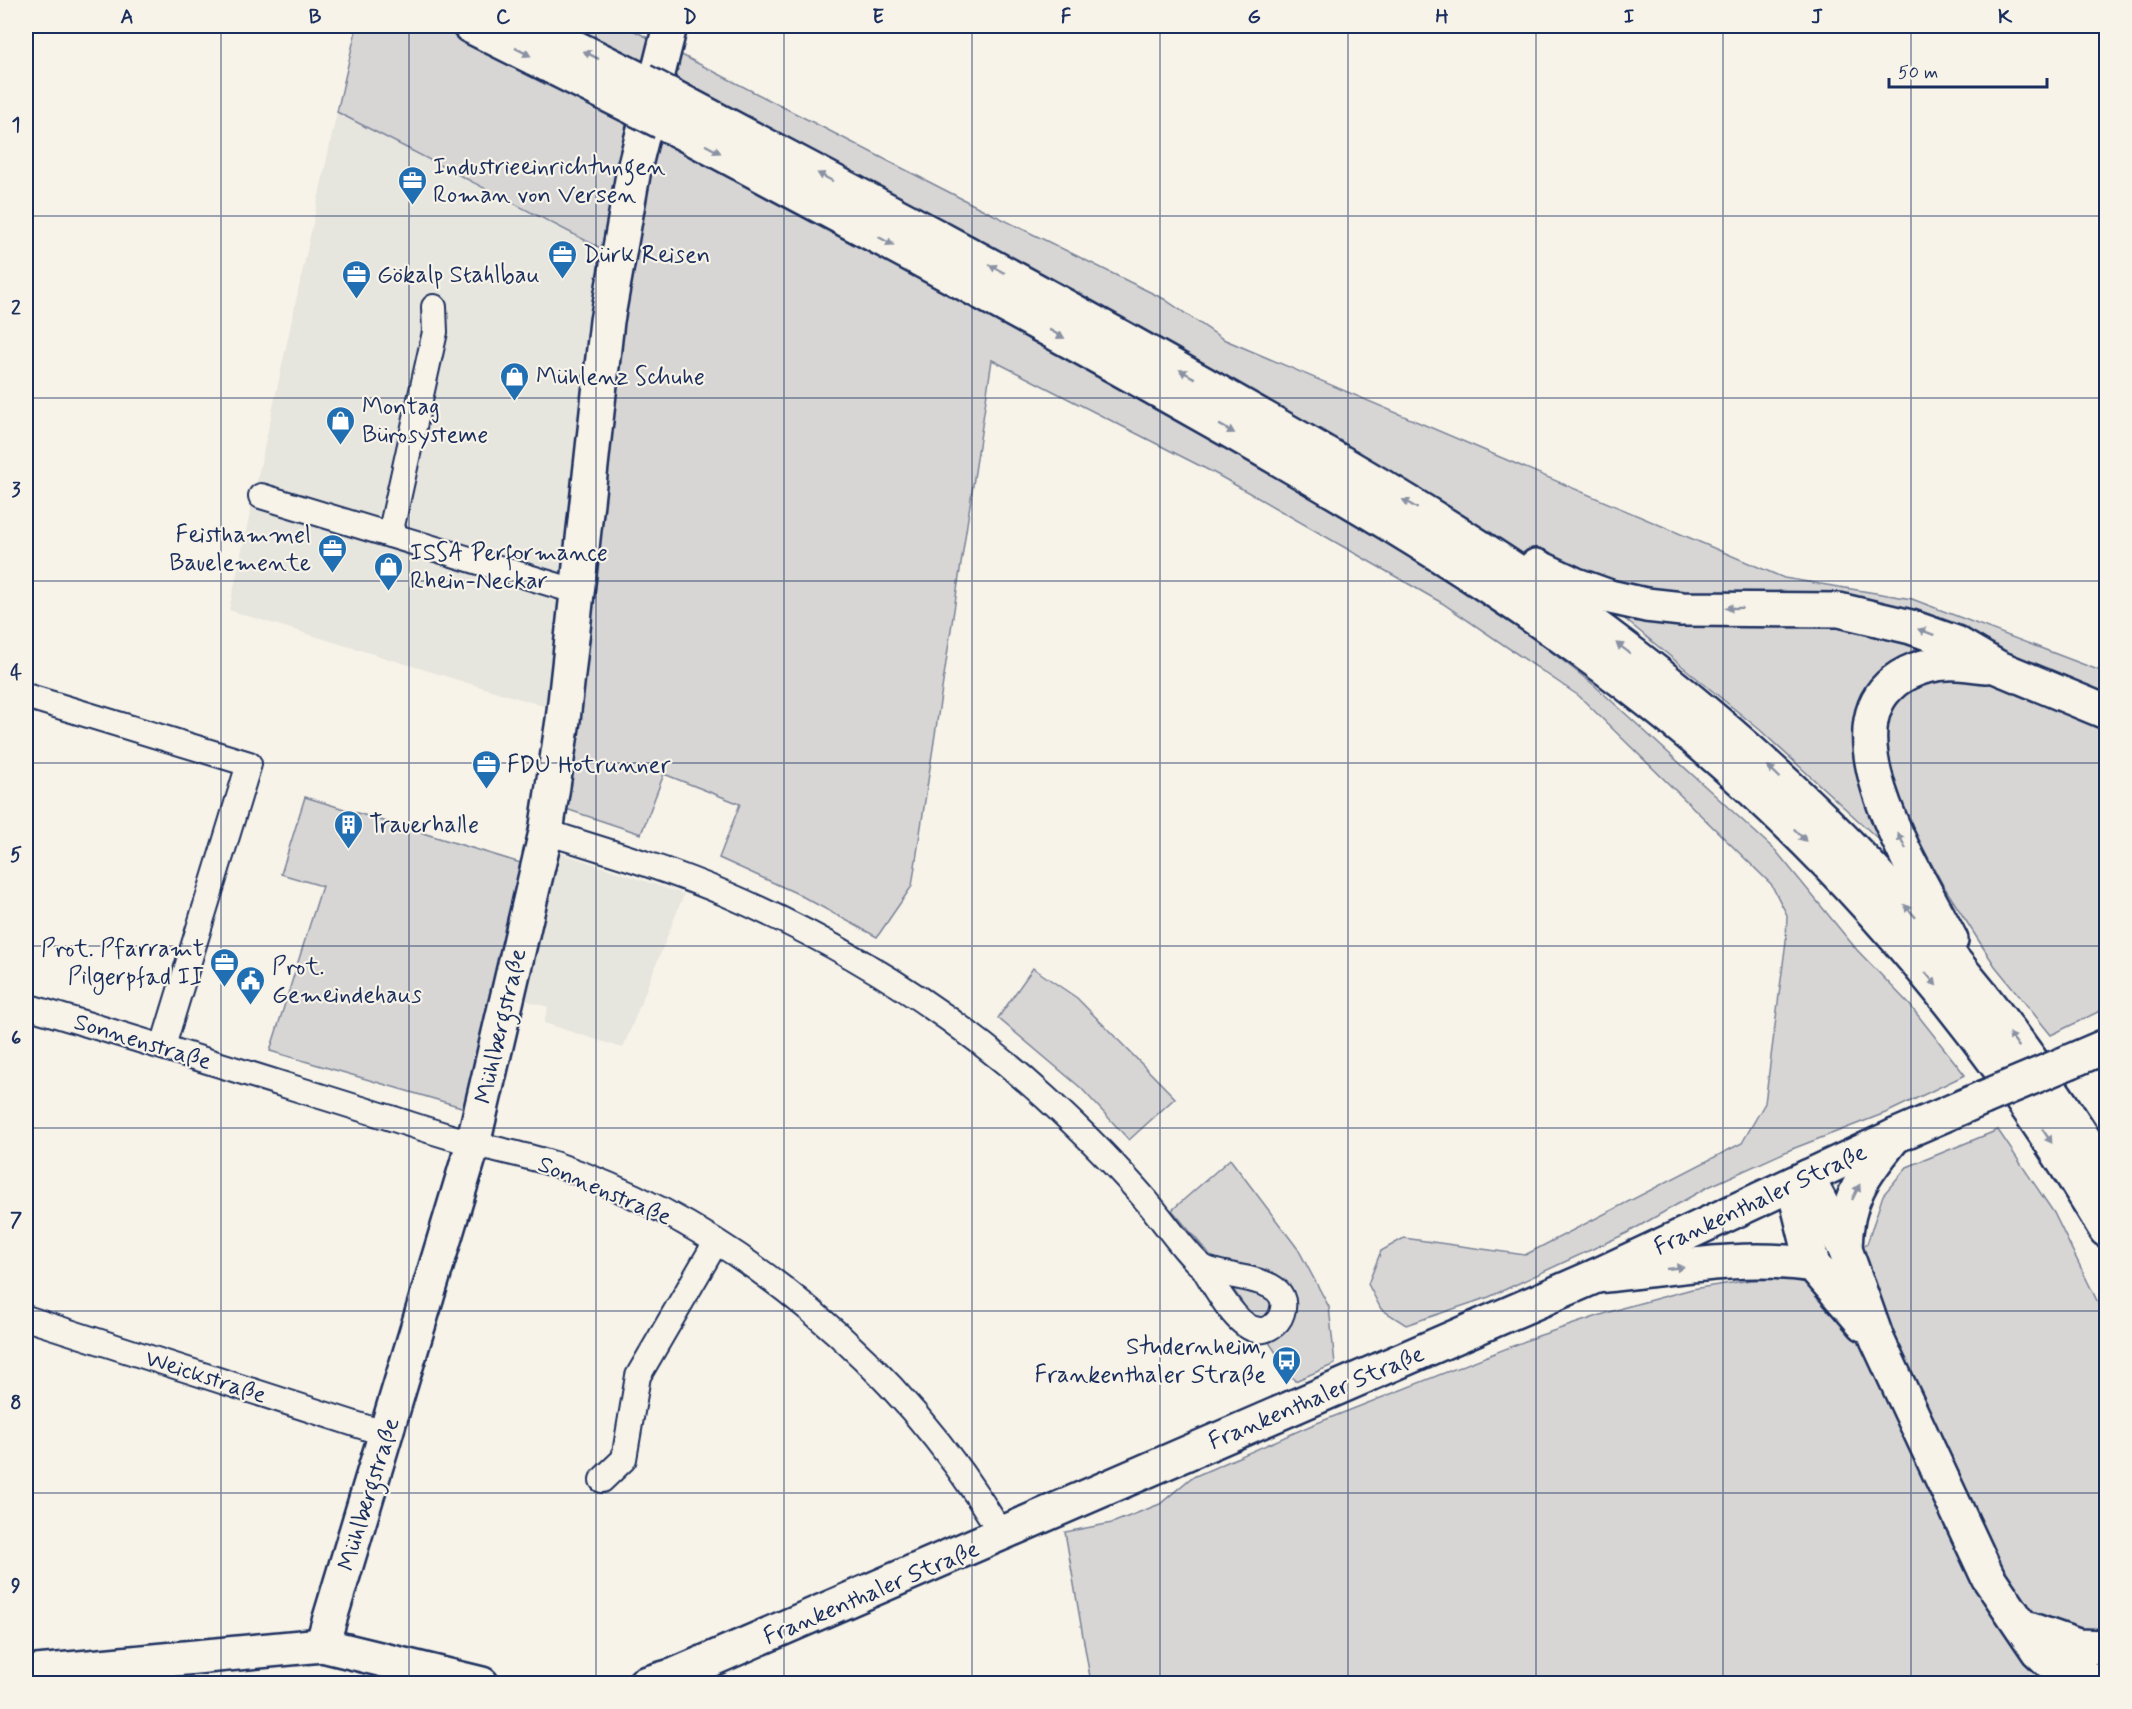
<svg xmlns="http://www.w3.org/2000/svg" width="2132" height="1709" viewBox="0 0 2132 1709" font-family="Mynerve,sans-serif">
<rect width="100%" height="100%" fill="#f7f3e8"/>
<filter id="ink" filterUnits="userSpaceOnUse"><feTurbulence type="fractalNoise" baseFrequency=".0167" numOctaves="2"/><feDisplacementMap in="SourceGraphic" scale="12" xChannelSelector="R" yChannelSelector="G"/><feConvolveMatrix kernelMatrix="1 2 1 2 8 2 1 2 1" color-interpolation-filters="sRGB"/></filter>
<g filter="url(#ink)">
<!-- built -->
<g fill="#e6e5de">
<path d="M337,112L608,252L550,708L229,610Z"/>
<path d="M561,853L684,894L623,1048L544,1023L548,1007L524,1000Z"/>
</g>
<!-- green -->
<g fill="#d7d6d4" stroke="#798299" stroke-width="1.5">
<path d="M357,26H625L974,205L1164,299L1223,339L1784,578L1912,599L2106,673V698L1887,607L1488,602L1594,685L1776,851L1857,950L1909,1004L1965,1075L1888,1112L1792,1149L1706,1188L1627,1233L1489,1297L1406,1325L1381,1309L1368,1284L1381,1251L1404,1238L1525,1255L1742,1143L1765,1103L1786,941L1787,915L1771,884L1579,696L1442,603L1216,474L992,360L912,886L877,937L796,893L719,858L740,804L664,774L641,834L566,809L608,252L337,112Z"/>
<path d="M1621,616C1648,622 1675,628 1703,627C1748,626 1792,619 1837,626C1871,631 1903,641 1935,653L1878,678L1857,706L1854,753L1870,809L1887,847L1760,730Z"/>
<path d="M1943,674L1980,678L2106,731V1008L2051,1035L1995,966L1943,885L1905,814L1884,758L1889,708L1906,690Z"/>
<path d="M305,797L524,864L465,1108L270,1051L322,886L281,874Z"/>
<path d="M1033,968L1077,998L1175,1098L1129,1140L1081,1088L998,1018Z"/>
<path d="M1998,1130L2054,1213L2106,1319V1683H1091L1065,1532L1112,1523L1160,1504L1191,1478L1312,1425L1538,1336L1622,1308L1692,1289L1751,1280L1804,1278L1867,1244L1883,1195L1907,1167Z"/>
<path d="M1230,1159L1298,1249L1329,1307L1335,1364L1295,1381L1213,1259L1172,1210Z"/>
</g>
<g fill="none" stroke-linecap="round" stroke-linejoin="round">
<defs>
<g id="street">
<path d="M261,496L578,592"/>
<path d="M390,535L435,332L434,307"/>
<path d="M26,696L249,764L163,1046"/>
<path d="M546,832C607,851 668,869 726,894C842,944 952,1012 1046,1098C1082,1131 1118,1167 1150,1205C1161,1218 1191,1260 1203,1267C1223,1280 1294,1274 1282,1313C1280,1320 1275,1325 1269,1328C1242,1342 1215,1286 1203,1267"/>
<path d="M26,1006C149,1042 271,1081 394,1119C421,1128 449,1137 476,1144C502,1151 529,1156 554,1164C740,1227 903,1368 1002,1535"/>
<path d="M26,1318L386,1434"/>
<path d="M602,1480L624,1459L638,1376L716,1242"/>
</g>
<g id="secondary">
<path d="M2071,1061L2106,1046"/>
<path d="M322,1645L473,1144L546,832L563,720L607,321L634,169L670,26"/>
<path d="M26,1673L322,1645L482,1684"/>
<path d="M644,1684L675,1675L1596,1276L1895,1136L1983,1098"/>
</g>
<g id="highway">
<path d="M470,26L636,109"/>
<path d="M532,26L643,81"/>
<path d="M668,94C844,187 1019,279 1192,377C1325,452 1459,528 1583,617C1790,767 1975,955 2106,1175"/>
<path d="M662,122C845,219 1028,316 1209,419C1397,525 1587,638 1746,784C1888,914 2008,1065 2106,1230"/>
<path d="M1536,566L1574,584L1610,597L1646,605L1682,609L1839,610L1911,627L1956,643L1997,667L2106,712"/>
<path d="M1951,940C1922,882 1830,742 1889,686C1903,672 1926,664 1947,663C1960,662 1974,665 1987,666"/>
<path d="M1807,1177L1845,1249L1877,1339L1988,1577L2038,1651L2052,1664L2102,1684"/>
<path d="M1793,1184L1813,1265L1864,1324"/>
<path d="M1845,1249C1846,1196 1863,1176 1895,1136"/>
<path d="M1596,1276C1667,1269 1741,1254 1813,1265"/>
<path d="M2023,1627L2078,1646L2106,1647"/>
</g>
</defs>
<!-- street casing -->
<use href="#street" stroke="#1b2f5e" stroke-width="28"/>
<!-- secondary casing -->
<use href="#secondary" stroke="#1b2f5e" stroke-width="38"/>
<!-- highway casing -->
<use href="#highway" stroke="#1b2f5e" stroke-width="38"/>
<!-- street -->
<use href="#street" stroke="#f7f3e8" stroke-width="24"/>
<!-- secondary -->
<use href="#secondary" stroke="#f7f3e8" stroke-width="33"/>
<!-- highway -->
<use href="#highway" stroke="#f7f3e8" stroke-width="33"/>
<defs>
<path id="secondary-bridge" d="M1983,1098L2071,1061"/>
<g id="highway-bridge">
<path d="M643,81L668,94"/>
<path d="M636,109L662,122"/>
</g>
</defs>
<!-- secondary-bridge casing -->
<use href="#secondary-bridge" stroke="#1b2f5e" stroke-width="38" stroke-linecap="butt"/>
<!-- highway-bridge casing -->
<use href="#highway-bridge" stroke="#1b2f5e" stroke-width="38" stroke-linecap="butt"/>
<!-- secondary-bridge -->
<use href="#secondary-bridge" stroke="#f7f3e8" stroke-width="33"/>
<!-- highway-bridge -->
<use href="#highway-bridge" stroke="#f7f3e8" stroke-width="33"/>
</g>
<!-- one-way arrows -->
<defs><path id="oneway-solid" d="M-6-.8H1V-3.2L6.5 0L1 3.2V.8H-6Z" transform="scale(1.5)"/></defs>
<g fill="#8991a3">
<use href="#oneway-solid" transform="translate(523 52) rotate(27)"/>
<use href="#oneway-solid" transform="translate(591 55) rotate(-153)"/>
<use href="#oneway-solid" transform="translate(713 149) rotate(28)"/>
<use href="#oneway-solid" transform="translate(825 177) rotate(-152)"/>
<use href="#oneway-solid" transform="translate(886 241) rotate(28)"/>
<use href="#oneway-solid" transform="translate(997 269) rotate(-152)"/>
<use href="#oneway-solid" transform="translate(1057 334) rotate(29)"/>
<use href="#oneway-solid" transform="translate(1187 374) rotate(-151)"/>
<use href="#oneway-solid" transform="translate(1227 429) rotate(29)"/>
<use href="#oneway-solid" transform="translate(1410 504) rotate(-149)"/>
<use href="#oneway-solid" transform="translate(1734 608) rotate(179)"/>
<use href="#oneway-solid" transform="translate(1926 632) rotate(-160)"/>
<use href="#oneway-solid" transform="translate(1623 648) rotate(-143)"/>
<use href="#oneway-solid" transform="translate(1774 772) rotate(-136)"/>
<use href="#oneway-solid" transform="translate(1800 835) rotate(46)"/>
<use href="#oneway-solid" transform="translate(1902 841) rotate(-117)"/>
<use href="#oneway-solid" transform="translate(1910 911) rotate(-132)"/>
<use href="#oneway-solid" transform="translate(1931 979) rotate(50)"/>
<use href="#oneway-solid" transform="translate(2014 1040) rotate(-126)"/>
<use href="#oneway-solid" transform="translate(2047 1136) rotate(56)"/>
<use href="#oneway-solid" transform="translate(1856 1192) rotate(-64)"/>
<use href="#oneway-solid" transform="translate(1675 1268) rotate(-6)"/>
</g>
</g>
<!-- grid -->
<path fill="none" stroke="#1b2f5e" stroke-width="1.5" stroke-opacity="0.55" d="M221,26V1684M409,26V1684M596,26V1684M784,26V1684M972,26V1684M1160,26V1684M1348,26V1684M1536,26V1684M1723,26V1684M1911,26V1684M26,216H2106M26,398H2106M26,581H2106M26,763H2106M26,946H2106M26,1128H2106M26,1311H2106M26,1493H2106"/>
<!-- icons -->
<defs>
<symbol id="office-pin" viewBox="-11 -11 22 30"><path d="M0 17L-7.5 6A9.5 9.5 0 1 1 7.5 6Z" fill="#1f6fb2" stroke="#f7f3e8"/><path d="M-6-3h4V-5.5h4V-3h4V5H-6ZM-1-4.5V-3h2v-1.5ZM-6 0V1H6V0Z" fill="#fff"/></symbol>
<symbol id="shop-pin" viewBox="-11 -11 22 30"><path d="M0 17L-7.5 6A9.5 9.5 0 1 1 7.5 6Z" fill="#1f6fb2" stroke="#f7f3e8"/><path d="M-5-2.5h2.3a2.7 3.5 0 0 1 5.4 0H5L5.5 6h-11ZM-1.5-2.5h3a1.5 2.3 0 0 0-3 0Z" fill="#fff"/></symbol>
<symbol id="building-pin" viewBox="-11 -11 22 30"><path d="M0 17L-7.5 6A9.5 9.5 0 1 1 7.5 6Z" fill="#1f6fb2" stroke="#f7f3e8"/><path d="M-4-6H4V6H1V3H-1V6H-4ZM-2.5-4.3h1.7v1.8h-1.7ZM.8-4.3h1.7v1.8H.8ZM-2.5-1h1.7V.8h-1.7ZM.8-1h1.7V.8H.8Z" fill="#fff"/></symbol>
<symbol id="civic-pin" viewBox="-11 -11 22 30"><path d="M0 17L-7.5 6A9.5 9.5 0 1 1 7.5 6Z" fill="#1f6fb2" stroke="#f7f3e8"/><path d="M-.6-6.5H3V-4.5H.6V-3L4-1V1h2V6H-6V1h2V-1L-.6-3ZM-1.2 2.5V6h2.4V2.5Z" fill="#fff"/></symbol>
<symbol id="bus-pin" viewBox="-11 -11 22 30"><path d="M0 17L-7.5 6A9.5 9.5 0 1 1 7.5 6Z" fill="#1f6fb2" stroke="#f7f3e8"/><path d="M-5-6H5V4H4V6H2V4H-2V6H-4V4H-5ZM-3.5-4V0h7V-4ZM-3.5 1.2v1.5H-2V1.2ZM2 1.2v1.5H3.5V1.2Z" fill="#fff"/></symbol>
</defs>
<g fill-rule="evenodd">
<use href="#office-pin" x="396" y="164" width="33" height="45"/>
<use href="#office-pin" x="546" y="238" width="33" height="45"/>
<use href="#office-pin" x="340" y="258" width="33" height="45"/>
<use href="#shop-pin" x="498" y="360" width="33" height="45"/>
<use href="#shop-pin" x="324" y="404" width="33" height="45"/>
<use href="#office-pin" x="316" y="532" width="33" height="45"/>
<use href="#shop-pin" x="372" y="550" width="33" height="45"/>
<use href="#office-pin" x="470" y="748" width="33" height="45"/>
<use href="#building-pin" x="332" y="808" width="33" height="45"/>
<use href="#office-pin" x="208" y="946" width="33" height="45"/>
<use href="#civic-pin" x="234" y="964" width="33" height="45"/>
<use href="#bus-pin" x="1270" y="1344" width="33" height="45"/>
</g>
<g text-anchor="middle" stroke-width="4.5" stroke-linejoin="round" paint-order="stroke">
<!-- poi labels -->
<g font-size="24" fill="#1b2f5e" stroke="#f7f3e8" text-anchor="start">
<text x="433" y="174">Industrieeinrichtungen<tspan x="433" dy="28">Roman von Versen</tspan></text>
<text x="583" y="262">Dürk Reisen</text>
<text x="377" y="282">Gökalp Stahlbau</text>
<text x="536" y="384">Mühlenz Schuhe</text>
<text x="362" y="414">Montag<tspan x="362" dy="28">Bürosysteme</tspan></text>
<text x="311" y="542" text-anchor="end">Feisthammel<tspan x="311" dy="28">Bauelemente</tspan></text>
<text x="410" y="560">ISSA Performance<tspan x="410" dy="28">Rhein-Neckar</tspan></text>
<text x="507" y="772">FDU Hotrunner</text>
<text x="369" y="832">Trauerhalle</text>
<text x="204" y="956" text-anchor="end">Prot. Pfarramt<tspan x="204" dy="28">Pilgerpfad II</tspan></text>
<text x="272" y="974">Prot.<tspan x="272" dy="28">Gemeindehaus</tspan></text>
<text x="1266" y="1354" text-anchor="end">Studernheim,<tspan x="1266" dy="28">Frankenthaler Straße</tspan></text>
</g>
<!-- street labels -->
<g font-size="24" fill="#1b2f5e" stroke="#f7f3e8">
<text transform="translate(500 1026) rotate(-77)" y="8">Mühlbergstraße</text>
<text transform="translate(143 1041) rotate(17)" y="8">Sonnenstraße</text>
<text transform="translate(605 1190) rotate(23)" y="8">Sonnenstraße</text>
<text transform="translate(1760 1199) rotate(-25)" y="8">Frankenthaler Straße</text>
<text transform="translate(206 1376) rotate(18)" y="8">Weickstraße</text>
<text transform="translate(1316 1397) rotate(-23)" y="8">Frankenthaler Straße</text>
<text transform="translate(368 1494) rotate(-73)" y="8">Mühlbergstraße</text>
<text transform="translate(871 1592) rotate(-23)" y="8">Frankenthaler Straße</text>
</g>
</g>
<!-- margin -->
<rect width="2132" height="1709" fill="none" stroke="#f7f3e8" stroke-width="66"/>
<!-- scale -->
<path d="M1889 78v9h158v-9" fill="none" stroke="#1b2f5e" stroke-width="3"/>
<text x="1898" y="78" font-size="18" fill="#1b2f5e" stroke="#f7f3e8" stroke-width="4.5" paint-order="stroke">50 m</text>
<rect x="33" y="33" width="2066" height="1643" fill="none" stroke="#1b2f5e" stroke-width="2"/>
<g font-size="20" text-anchor="middle" font-weight="bold" fill="#1b2f5e">
<text x="127" y="23">A</text>
<text x="315" y="23">B</text>
<text x="503" y="23">C</text>
<text x="690" y="23">D</text>
<text x="878" y="23">E</text>
<text x="1066" y="23">F</text>
<text x="1254" y="23">G</text>
<text x="1442" y="23">H</text>
<text x="1629" y="23">I</text>
<text x="1817" y="23">J</text>
<text x="2005" y="23">K</text>
<text x="16" y="131">1</text>
<text x="16" y="314">2</text>
<text x="16" y="496">3</text>
<text x="16" y="679">4</text>
<text x="16" y="861">5</text>
<text x="16" y="1044">6</text>
<text x="16" y="1226">7</text>
<text x="16" y="1409">8</text>
<text x="16" y="1592">9</text>
</g>
</svg>
